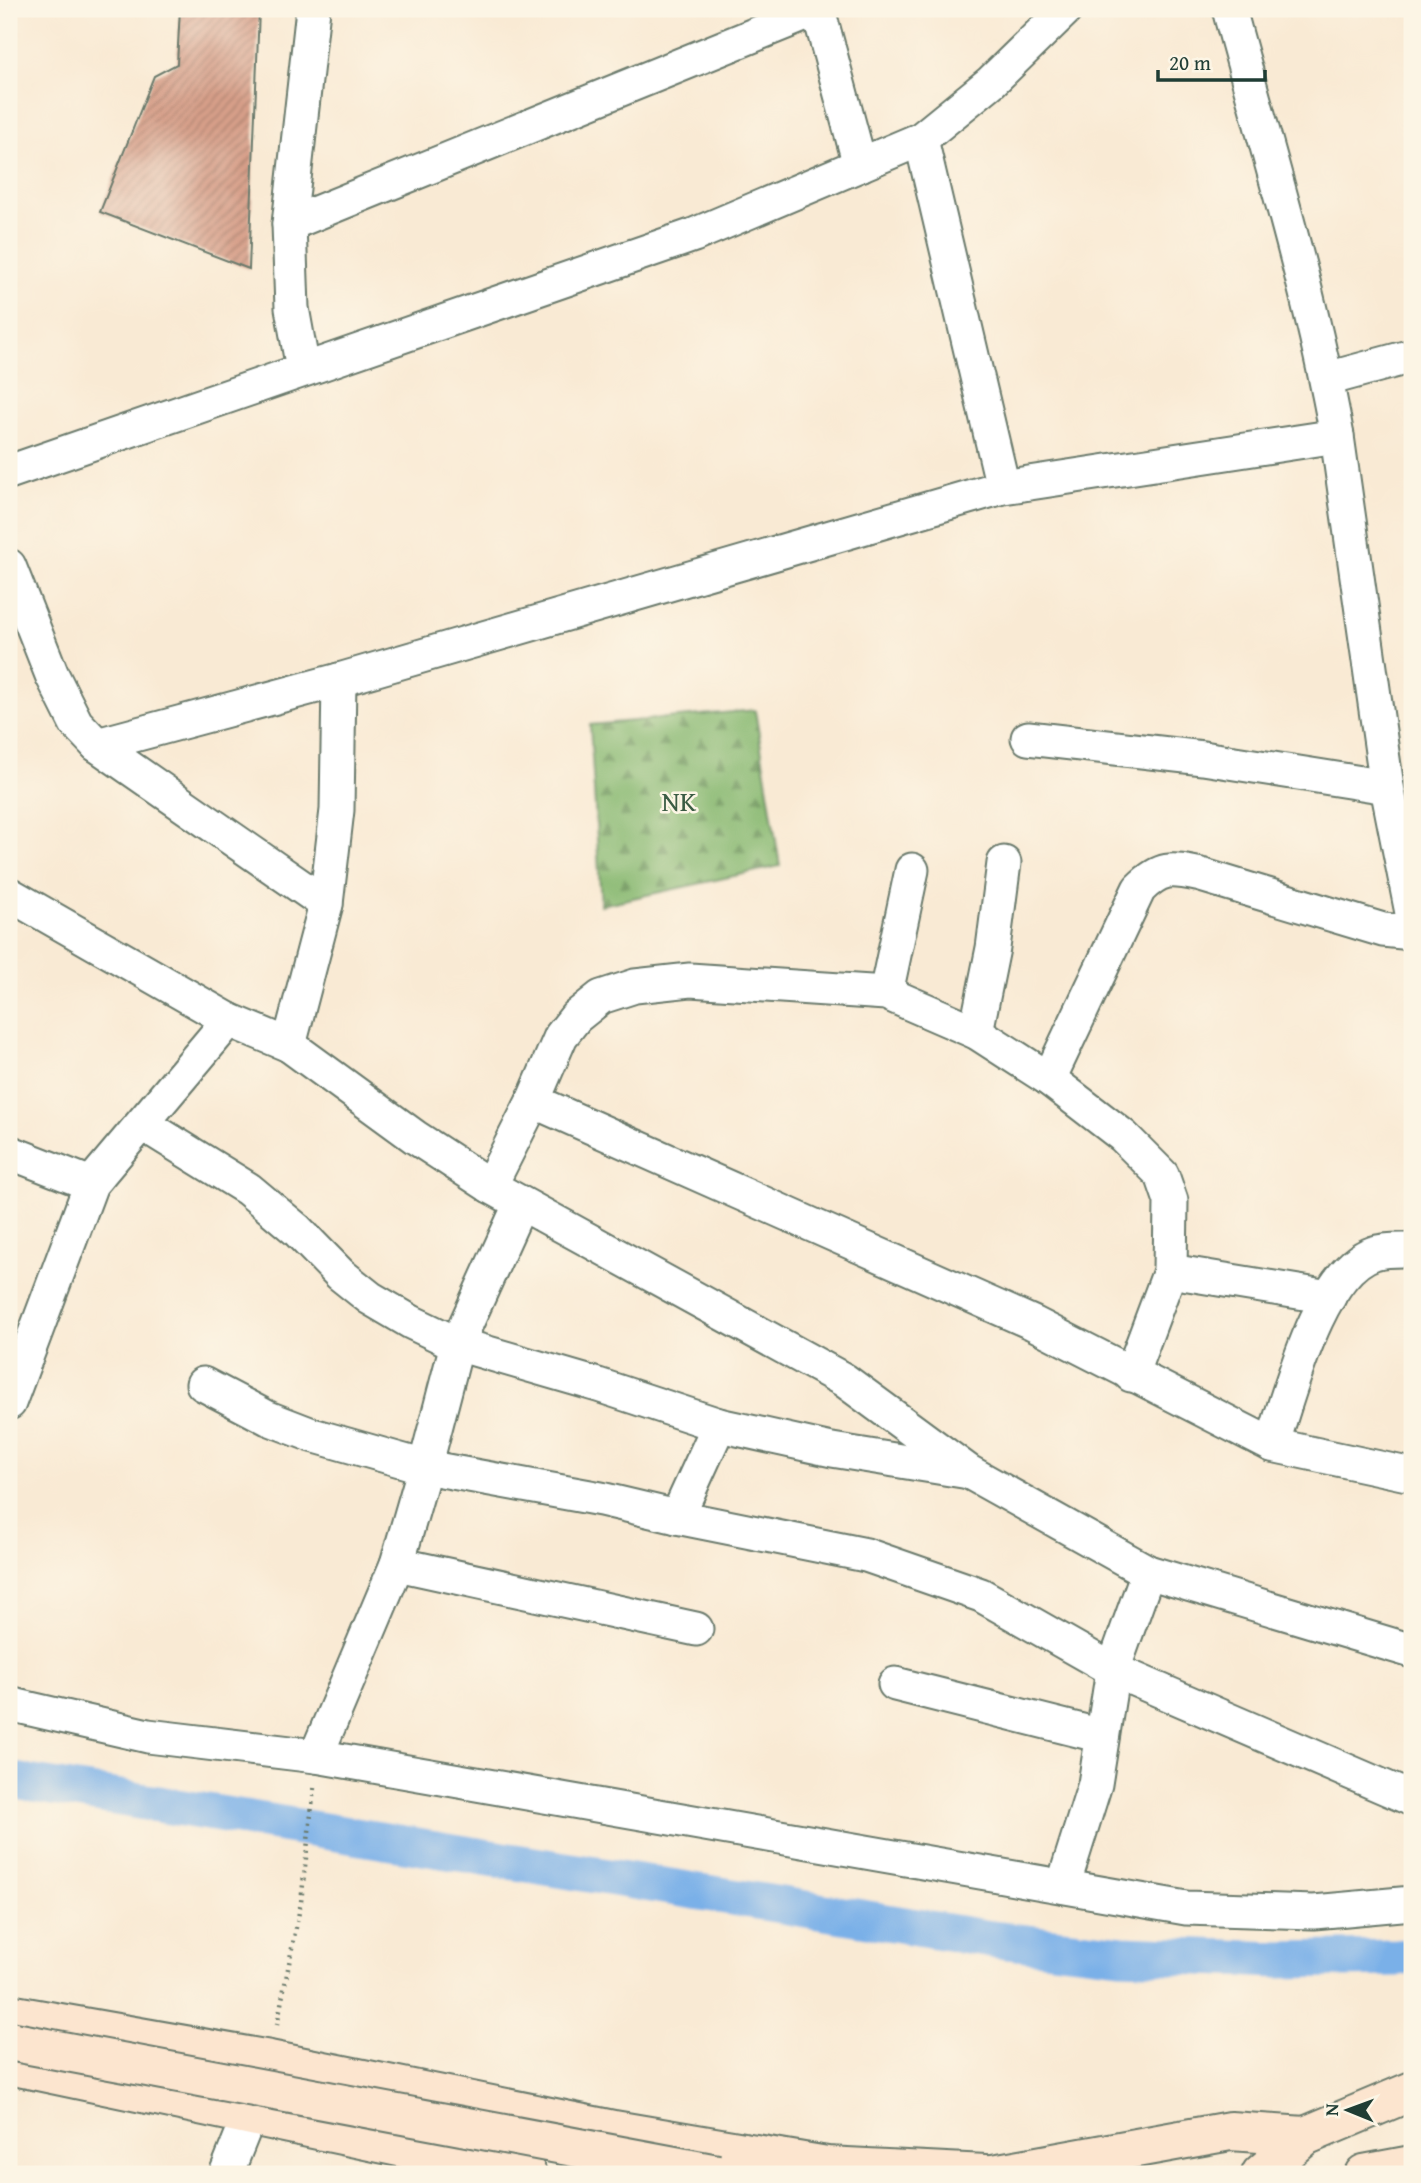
<svg xmlns="http://www.w3.org/2000/svg" width="1421" height="2183" viewBox="0 0 1421 2183" font-family="'Gentium Book Plus',serif">
<defs>
<pattern id="forest-firs" width="22" height="20" patternUnits="userSpaceOnUse" patternTransform="scale(1.75)"><rect width="22" height="20" fill="#8aba73"/><path d="M5 1l3.5 6h-7zM16 11l3.5 6h-7z" fill="#70985f"/></pattern>
<pattern id="building-hatch" width="6" height="6" patternUnits="userSpaceOnUse" patternTransform="scale(1.75)"><rect width="6" height="6" fill="#d79f89"/><path d="M-1 1l2-2M0 6l6-6M5 7l2-2" fill="none" stroke="#ae8371"/></pattern>
</defs>
<rect width="100%" height="100%" fill="#fcf5e5"/>
<filter id="ink" filterUnits="userSpaceOnUse"><feTurbulence type="fractalNoise" baseFrequency=".0143" numOctaves="2"/><feDisplacementMap in="SourceGraphic" scale="14" xChannelSelector="R" yChannelSelector="G"/><feConvolveMatrix kernelMatrix="1 2 1 2 8 2 1 2 1" color-interpolation-filters="sRGB"/></filter>
<filter id="wash" filterUnits="userSpaceOnUse"><feTurbulence type="fractalNoise" baseFrequency=".00686" numOctaves="4" result="noise"/><feDisplacementMap in="SourceGraphic" scale="28" xChannelSelector="R" yChannelSelector="G"/><feGaussianBlur stdDeviation="1.57" result="paint"/><feColorMatrix in="noise" values="0 0 0 0 0 0 0 0 0 0 0 0 0 0 0 0 0 1.4 0 .05"/><feComposite in="paint" operator="in"/></filter>
<g filter="url(#wash)">
<rect width="100%" height="100%" fill="#f9ead4"/>
<!-- forest -->
<path fill="url(#forest-firs)" stroke="#547c54" stroke-width="2" d="M755,710L780,866L601,905L590,725Z"/>
<g fill="none" stroke-linecap="round" stroke-linejoin="round">
<!-- canal -->
<path stroke="#7ab0e8" stroke-width="37" d="M9,1780L991,1939L1122,1954L1279,1960L1397,1958L1412,1956"/>
</g>
<g id="blocks">
<!-- building -->
<path fill="url(#building-hatch)" d="M180,9H259L249,269L100,212L154,76L177,64Z"/>
</g>
</g>
<g filter="url(#ink)">
<use href="#blocks" fill-opacity="0" stroke="#6b7a6c" stroke-width="2"/>
<g fill="none" stroke-linecap="round" stroke-linejoin="round">
<defs>
<g id="street">
<path d="M818,9L860,165"/>
<path d="M1229,9C1267,150 1311,292 1337,436L1387,787L1412,913"/>
<path d="M921,139L1003,487"/>
<path d="M289,224L818,9"/>
<path d="M303,369L292,308L289,224L313,9"/>
<path d="M1327,379L1412,356"/>
<path d="M9,472L694,235L921,139L991,82L1066,9"/>
<path d="M9,566L52,675L76,723L97,745L326,904"/>
<path d="M1028,738L1203,758L1387,787"/>
<path d="M97,745L339,680L1003,487L1337,436"/>
<path d="M9,894L229,1020L289,1045L415,1137L490,1186L844,1380L969,1472L1148,1572L1412,1651"/>
<path d="M886,993L912,870"/>
<path d="M976,1032L993,948L1004,863"/>
<path d="M289,1045L326,904L337,810L339,680"/>
<path d="M1049,1079L1139,889C1162,866 1172,869 1201,875L1383,930L1412,933"/>
<path d="M533,1101L1033,1323L1272,1445L1412,1475"/>
<path d="M143,1124L248,1189L297,1230L340,1274L370,1298L411,1322L457,1344L598,1385L719,1425L832,1450L963,1471"/>
<path d="M9,1152L91,1184"/>
<path d="M490,1186L533,1101L561,1036L576,1017L601,997L635,986L690,980L886,993L976,1032L1049,1079L1123,1136L1162,1175L1171,1201L1170,1271L1131,1375"/>
<path d="M1170,1271L1329,1297"/>
<path d="M203,1384L268,1418L312,1435L425,1467L601,1499L677,1517L866,1555L981,1595L1113,1670L1412,1799"/>
<path d="M9,1403L91,1184L229,1020"/>
<path d="M1272,1445C1289,1395 1319,1271 1374,1253C1385,1249 1401,1250 1412,1250"/>
<path d="M677,1517L719,1425"/>
<path d="M397,1564L696,1629"/>
<path d="M895,1684L1102,1736"/>
<path d="M9,1704L148,1736L316,1756L1186,1908L1314,1912L1412,1903"/>
<path d="M316,1756L397,1564L425,1467L457,1344L520,1205"/>
<path d="M1063,1886L1095,1784L1113,1670L1148,1572"/>
<path d="M226,2174L259,2092"/>
</g>
<g id="secondary">
<path d="M9,2014L270,2060L614,2130L827,2166L986,2174"/>
<path d="M9,2065L527,2174"/>
<path d="M993,2174L1230,2131L1305,2136"/>
<path d="M1261,2174L1305,2136L1412,2091"/>
<path d="M1364,2174L1412,2165"/>
</g>
</defs>
<!-- street casing -->
<use href="#street" stroke="#6b7a6c" stroke-width="37"/>
<!-- secondary casing -->
<use href="#secondary" stroke="#6b7a6c" stroke-width="42"/>
<!-- path -->
<path stroke="#6b7a6c" stroke-width="4.5" stroke-dasharray="2 5" stroke-linecap="butt" d="M277,2025L301,1902L314,1788"/>
<!-- street -->
<use href="#street" stroke="#fff" stroke-width="33"/>
<!-- secondary -->
<use href="#secondary" stroke="#fce5cf" stroke-width="38"/>
<defs>
<path id="secondary-bridge" d="M9,2041L717,2174"/>
</defs>
<!-- secondary-bridge casing -->
<use href="#secondary-bridge" stroke="#6b7a6c" stroke-width="42" stroke-linecap="butt"/>
<!-- secondary-bridge -->
<use href="#secondary-bridge" stroke="#fce5cf" stroke-width="38"/>
</g>
</g>
<g text-anchor="middle" stroke-width="5" stroke-linejoin="round" paint-order="stroke">
<!-- park labels -->
<g font-size="28" fill="#3b5c44" stroke="#fcf5e5">
<text x="679" y="811">NK</text>
</g>
</g>
<!-- margin -->
<rect width="1421" height="2183" fill="none" stroke="#fcf5e5" stroke-width="35"/>
<!-- north arrow -->
<g transform="translate(1348 2110) rotate(271)" stroke="#fcf5e5" stroke-width="5" paint-order="stroke">
<path d="M0-5L12 26L0 18L-12 26Z" fill="#1f3d34"/>
<text y="-10" font-size="19" font-weight="bold" text-anchor="middle" fill="#1f3d34">N</text>
</g>
<!-- scale -->
<path d="M1158 70v10h107v-10" fill="none" stroke="#1f3d34" stroke-width="3.5"/>
<text x="1169" y="70" font-size="21" fill="#1f3d34" stroke="#fcf5e5" stroke-width="5" paint-order="stroke">20 m</text>
</svg>
